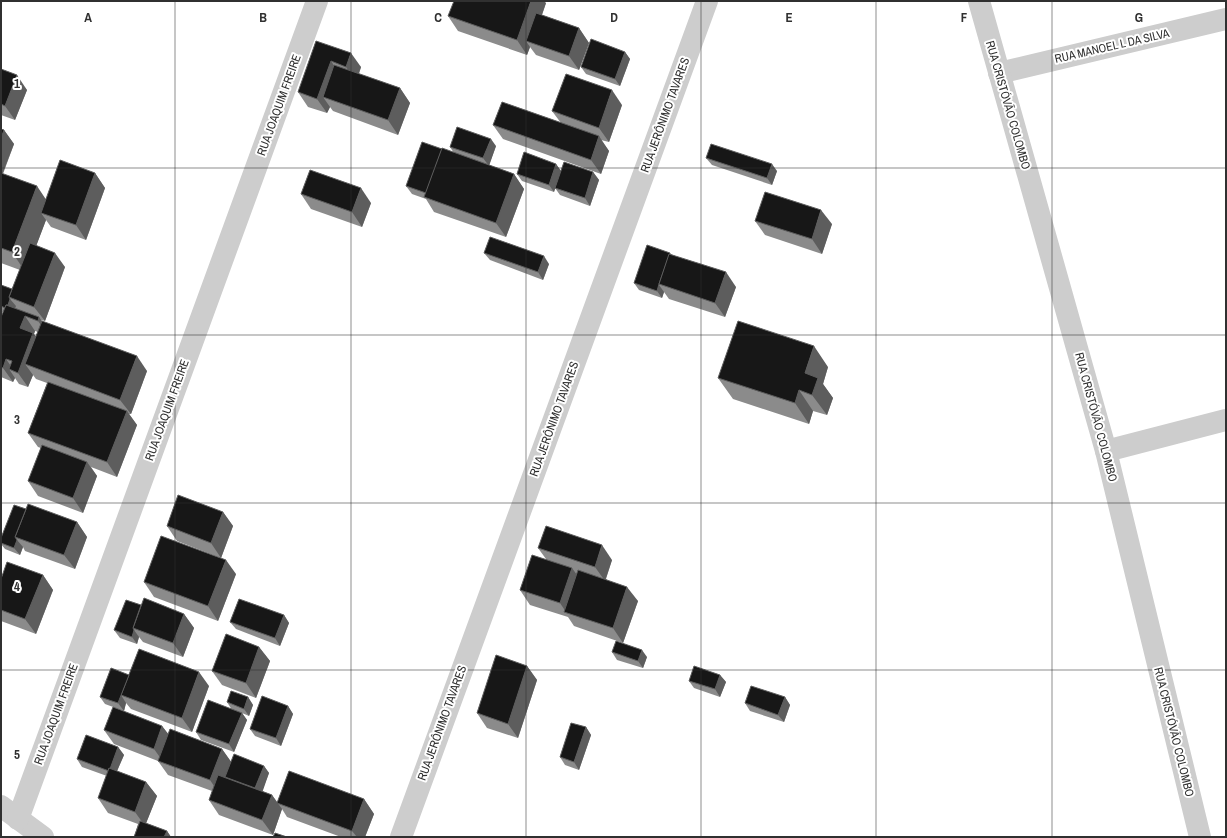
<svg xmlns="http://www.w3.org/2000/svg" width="1227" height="838" viewBox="0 0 1227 838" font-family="'Archivo Narrow',sans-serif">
<rect width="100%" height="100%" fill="#fff"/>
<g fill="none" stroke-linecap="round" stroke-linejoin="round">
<!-- minor -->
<g stroke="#cdcdcd" stroke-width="22">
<path d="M999,73L1226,19"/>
<path d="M1106,451L1226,420"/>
<path d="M1,806L43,837"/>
<path d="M18,819L317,1"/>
<path d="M401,837L707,1"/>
</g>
<!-- tertiary -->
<path stroke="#cdcdcd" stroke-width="22" d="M979,1L1106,451L1200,837"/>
</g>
<!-- wall -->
<g fill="#8b8b8b" fill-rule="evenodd">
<path d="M546,3L542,15L579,28L589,43L579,70L536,55L530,47L527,55L458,31L448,16Z"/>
<path d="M316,41L361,67L359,74L400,88L410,103L398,135L333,111L330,107L327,113L308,107L298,92Z"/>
<path d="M625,52L630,59L620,86L586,74L581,67Z"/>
<path d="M1,69L27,90L15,120L1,115Z"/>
<path d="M622,105L609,142L601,140L609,151L601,174L503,139L493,125L561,123L552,111Z"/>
<path d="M1,129L4,130L14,144L3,174L45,199L95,173L105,188L86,240L51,227L46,220L36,246L65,267L45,321L41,320L42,321L147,371L131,414H129L137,425L117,477L91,467L97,476L83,513L38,496L28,481L41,448L38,447L28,433L47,383L36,379L33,375L28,387L19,384L15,378L13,382L1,377V317L3,312H1V285L12,289L20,270L1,263ZM35,331L38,332L36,337L34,334Z"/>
<path d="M496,146L489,165L514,174L524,189L506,237L434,212L426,199L412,194L406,186L442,149L454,153L450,147Z"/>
<path d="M706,158L777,171L772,185L712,165Z"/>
<path d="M556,164L561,171L593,172L599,180L590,206L560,195L555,188L554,192L522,181L517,174Z"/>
<path d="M301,194L371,203L362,227L311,209Z"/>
<path d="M755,221L832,224L822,254L765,235Z"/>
<path d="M484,253L549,264L543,280L490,260Z"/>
<path d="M670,253L671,254L736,287L725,317L669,299L664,292L662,298L639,290L634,283Z"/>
<path d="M828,367L823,384L833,398L827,415L813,411L809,424L733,399L718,378Z"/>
<path d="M26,509L77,522L87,537L75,569L25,551L23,547L20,555L5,549L1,544V538Z"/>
<path d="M223,512L233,526L221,558L177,541L167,526Z"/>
<path d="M538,548L612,560L606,579L638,601L623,643L574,626L568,617L530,605L520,590L546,559Z"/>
<path d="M236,574L218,621L154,597L144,582Z"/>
<path d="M43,575L53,590L36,634L1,621V579Z"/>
<path d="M141,605L184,614L194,628L183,657L143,642L139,637L137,644L120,638L114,630Z"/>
<path d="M284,615L289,623L280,646L236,629L230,622Z"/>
<path d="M259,647L270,661L256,698L222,685L212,671Z"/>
<path d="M612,652L647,657L643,668L617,660Z"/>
<path d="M527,666L537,680L518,738L487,728L477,713Z"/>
<path d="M129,675L209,686L192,732L131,709L126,703L124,711L105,704L100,697Z"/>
<path d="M720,675L726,682L720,697L694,688L689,681Z"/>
<path d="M248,697L253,705L249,716L242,713L247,720L234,752L201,740L196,732L232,710L227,702Z"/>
<path d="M785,697L790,705L784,722L750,711L745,703Z"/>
<path d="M288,706L293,714L281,746L255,736L250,729Z"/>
<path d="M162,726L168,734L222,749L231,762L264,766L269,773L262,791L272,795L277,802L364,799L374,814L365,837H341L287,817L282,809L273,835L219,815L209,800L212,791L168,775L158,761L114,744L104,730Z"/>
<path d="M586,727L591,735L579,770L565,765L560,757Z"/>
<path d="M118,747L124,755L117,771L146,782L157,796L146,823L167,831L171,837H134L138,824L108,813L98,798L107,776L82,767L77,759Z"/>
</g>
<!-- shaded-wall -->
<g fill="#5d5d5d">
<path d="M531,1H544L546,3L532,43L526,41L530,47L527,55L517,40Z"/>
<path d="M579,28L589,43L579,70L569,56Z"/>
<path d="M625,52L630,59L620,86L615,79Z"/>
<path d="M351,53L361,67L356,81L346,67Z"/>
<path d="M331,61L341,76L323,97L330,107L327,113L317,99Z"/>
<path d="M17,75L27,90L15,120L5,106Z"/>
<path d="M400,88L410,103L398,135L388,120Z"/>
<path d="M612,90L622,105L609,142L599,128Z"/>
<path d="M4,130L14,144L2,175L1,173V138Z"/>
<path d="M599,136L609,151L601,174L591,160Z"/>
<path d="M491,139L496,146L489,166L483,158Z"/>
<path d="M556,164L561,171L554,192L549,185Z"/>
<path d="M772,164L777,171L772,185L767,178Z"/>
<path d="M593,172L599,180L590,206L585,198Z"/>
<path d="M95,173L105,188L86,240L76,225Z"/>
<path d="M514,174L524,189L506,237L496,223Z"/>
<path d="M37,186L51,207L41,213L46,220L26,273L12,252Z"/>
<path d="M361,188L371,203L362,227L352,212Z"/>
<path d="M821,210L832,224L822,254L812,239Z"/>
<path d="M55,253L65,267L45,321L34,307Z"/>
<path d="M544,256L549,264L543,280L538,272Z"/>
<path d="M726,272L736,287L725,317L715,303Z"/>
<path d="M659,285L664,292L662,298L657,291Z"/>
<path d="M10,299L16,306L12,316L7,308Z"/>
<path d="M25,316L35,331L34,334L43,347L25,364L33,375L28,387L18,373L20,328Z"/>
<path d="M39,317L49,331L48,335L38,321Z"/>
<path d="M814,346L828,367L823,384L833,398L827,415L812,395L805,373Z"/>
<path d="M137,356L147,371L131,414L120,400Z"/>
<path d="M6,359L15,372L9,369L15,378L13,382L3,368Z"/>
<path d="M799,390L813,411L809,424L795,403Z"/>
<path d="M127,411L137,425L117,477L107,462Z"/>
<path d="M87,462L97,476L83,513L73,498Z"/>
<path d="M223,512L233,526L221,558L211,543Z"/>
<path d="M77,522L87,537L75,569L64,555Z"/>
<path d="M17,540L23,547L20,555L14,548Z"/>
<path d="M602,545L612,560L605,581L595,567Z"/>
<path d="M226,560L236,574L218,621L208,606Z"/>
<path d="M572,568L582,582L566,612L560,603Z"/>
<path d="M43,575L53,590L36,634L25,619Z"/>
<path d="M627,587L638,601L623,643L613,628Z"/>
<path d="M184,614L194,628L183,657L173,643Z"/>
<path d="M284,615L289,623L280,646L275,638Z"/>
<path d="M134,630L139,637L137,644L132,637Z"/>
<path d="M259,647L270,661L256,698L246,683Z"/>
<path d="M642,650L647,657L643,668L638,661Z"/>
<path d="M527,666L537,680L518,738L508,724Z"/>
<path d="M199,672L209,686L192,732L182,718Z"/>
<path d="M720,675L726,682L720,697L715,689Z"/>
<path d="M121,695L126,703L124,711L118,703Z"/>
<path d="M248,697L253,705L249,716L244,709Z"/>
<path d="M785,697L790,705L784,722L778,715Z"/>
<path d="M288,706L293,714L281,746L276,738Z"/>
<path d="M242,713L247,720L234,752L229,744Z"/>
<path d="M162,726L173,740L164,763L154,749Z"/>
<path d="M586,727L591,735L579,770L574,762Z"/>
<path d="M118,747L124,755L114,778L109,771Z"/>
<path d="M222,749L232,763L220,795L210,780Z"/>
<path d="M264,766L269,773L261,796L255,789Z"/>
<path d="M146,782L157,796L145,826L135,812Z"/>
<path d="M272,795L282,809L273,835L262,820Z"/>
<path d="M364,799L374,814L365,837H357L352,831Z"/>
<path d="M167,831L171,837H164Z"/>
</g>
<!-- building -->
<g fill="#171717" stroke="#5d5d5d">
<path d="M454,1H531L517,40L448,16Z"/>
<path d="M536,13L579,28L569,56L526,41Z"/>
<path d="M591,39L625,52L615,79L581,67Z"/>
<path d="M316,41L351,53L346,67L331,61L317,99L298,92Z"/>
<path d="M334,65L400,88L388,120L323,97Z"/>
<path d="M1,69L17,75L5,106L1,104Z"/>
<path d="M566,74L612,90L599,128L552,111Z"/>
<path d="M502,102L599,136L591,160L493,125Z"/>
<path d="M457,127L491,139L483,158L450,147Z"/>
<path d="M1,129L4,130L1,138Z"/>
<path d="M422,142L442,149L426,193L406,186Z"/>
<path d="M711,144L772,164L767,178L706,158Z"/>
<path d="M442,148L514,174L496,223L424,197Z"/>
<path d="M524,152L556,164L549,185L517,174Z"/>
<path d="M60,160L95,173L76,225L41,213Z"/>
<path d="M564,162L593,172L585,198L555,188Z"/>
<path d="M310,170L361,188L352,212L301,194Z"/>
<path d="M1,173L37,186L12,252L1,248Z"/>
<path d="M765,192L821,210L812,239L755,221Z"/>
<path d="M490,237L544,256L538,272L484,253Z"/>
<path d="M30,243L55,253L34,307L9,297Z"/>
<path d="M647,245L670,253L659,284L657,291L634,283Z"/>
<path d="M669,254L726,272L715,303L659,284Z"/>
<path d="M1,285L12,289L9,297L10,299L8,305H6L5,308L1,306Z"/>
<path d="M6,305L39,317L38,321L25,316L20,328L33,333L18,373L9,369L12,361L6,359L3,368L1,367V317Z"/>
<path d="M42,321L137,356L120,400L25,364Z"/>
<path d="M738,321L814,346L805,373L818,378L812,395L799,390L795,403L718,378Z"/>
<path d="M48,382L127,411L107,462L28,433Z"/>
<path d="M42,445L87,462L73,498L28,481Z"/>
<path d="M178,495L223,512L211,543L167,526Z"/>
<path d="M28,504L77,522L64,555L15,537Z"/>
<path d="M14,505L26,509L15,537L17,540L14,548L1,543V538Z"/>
<path d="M546,526L602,545L595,567L538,548Z"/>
<path d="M161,536L226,560L208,606L144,582Z"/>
<path d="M532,555L572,568L560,603L520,590Z"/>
<path d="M7,562L43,575L25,619L1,610V579Z"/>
<path d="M578,570L627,587L613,628L564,612Z"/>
<path d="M144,598L184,614L173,643L133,628Z"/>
<path d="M239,599L284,615L275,638L230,622Z"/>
<path d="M126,600L141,605L133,628L134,630L132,637L114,630Z"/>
<path d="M226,634L259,647L246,683L212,671Z"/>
<path d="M616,641L642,650L638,661L612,652Z"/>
<path d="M139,649L199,672L182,718L121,695Z"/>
<path d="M496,655L527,666L508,724L477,713Z"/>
<path d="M694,666L720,675L715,689L689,681Z"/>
<path d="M111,668L129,675L118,703L100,697Z"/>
<path d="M751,686L785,697L778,715L745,703Z"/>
<path d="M231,691L248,697L244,709L227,702Z"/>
<path d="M262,696L288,706L276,738L250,729Z"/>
<path d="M208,700L242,713L229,744L196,732Z"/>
<path d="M113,707L162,726L154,749L104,730Z"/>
<path d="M571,723L586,727L574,762L560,757Z"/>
<path d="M170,729L222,749L210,780L158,761Z"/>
<path d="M86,735L118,747L110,769L109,768V771L77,759Z"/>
<path d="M234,754L264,766L255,788L225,777Z"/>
<path d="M109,768L146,782L135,812L98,798Z"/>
<path d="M289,771L364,799L352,831L277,803Z"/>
<path d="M218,775L272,795L262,820L209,800Z"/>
<path d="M140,821L167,831L164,837H134Z"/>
<path d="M275,833L287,837H273Z"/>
</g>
<!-- grid -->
<path fill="none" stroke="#303030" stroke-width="1" stroke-opacity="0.55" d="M175,1V837M351,1V837M526,1V837M701,1V837M876,1V837M1052,1V837M1,168H1226M1,335H1226M1,503H1226M1,670H1226"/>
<g text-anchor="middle" stroke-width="4" stroke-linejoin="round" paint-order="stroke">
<!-- street labels -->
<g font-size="12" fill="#303030" stroke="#fff">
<text transform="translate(1112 46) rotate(-13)" y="4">RUA MANOEL L DA SILVA</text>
<text transform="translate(279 105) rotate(-70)" y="4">RUA JOAQUIM FREIRE</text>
<text transform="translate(1008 105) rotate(74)" y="4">RUA CRISTÓVÃO COLOMBO</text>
<text transform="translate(665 115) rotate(-70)" y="4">RUA JERÔNIMO TAVARES</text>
<text transform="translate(167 410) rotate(-70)" y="4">RUA JOAQUIM FREIRE</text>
<text transform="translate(1096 417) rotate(75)" y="4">RUA CRISTÓVÃO COLOMBO</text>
<text transform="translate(554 419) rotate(-70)" y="4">RUA JERÔNIMO TAVARES</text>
<text transform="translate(56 714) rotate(-70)" y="4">RUA JOAQUIM FREIRE</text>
<text transform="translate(442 723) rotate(-70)" y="4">RUA JERÔNIMO TAVARES</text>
<text transform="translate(1174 732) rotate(76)" y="4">RUA CRISTÓVÃO COLOMBO</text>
</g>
</g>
<g font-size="13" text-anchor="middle" font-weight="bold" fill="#303030" stroke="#fff" stroke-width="4" stroke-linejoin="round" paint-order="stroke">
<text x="88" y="22">A</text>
<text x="263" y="22">B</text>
<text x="438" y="22">C</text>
<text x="614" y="22">D</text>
<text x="789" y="22">E</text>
<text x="964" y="22">F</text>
<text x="1139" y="22">G</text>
<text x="17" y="88">1</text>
<text x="17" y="256">2</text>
<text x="17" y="424">3</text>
<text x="17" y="591">4</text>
<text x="17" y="759">5</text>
</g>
<!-- border -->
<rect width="1227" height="838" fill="none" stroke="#303030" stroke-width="4"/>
</svg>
